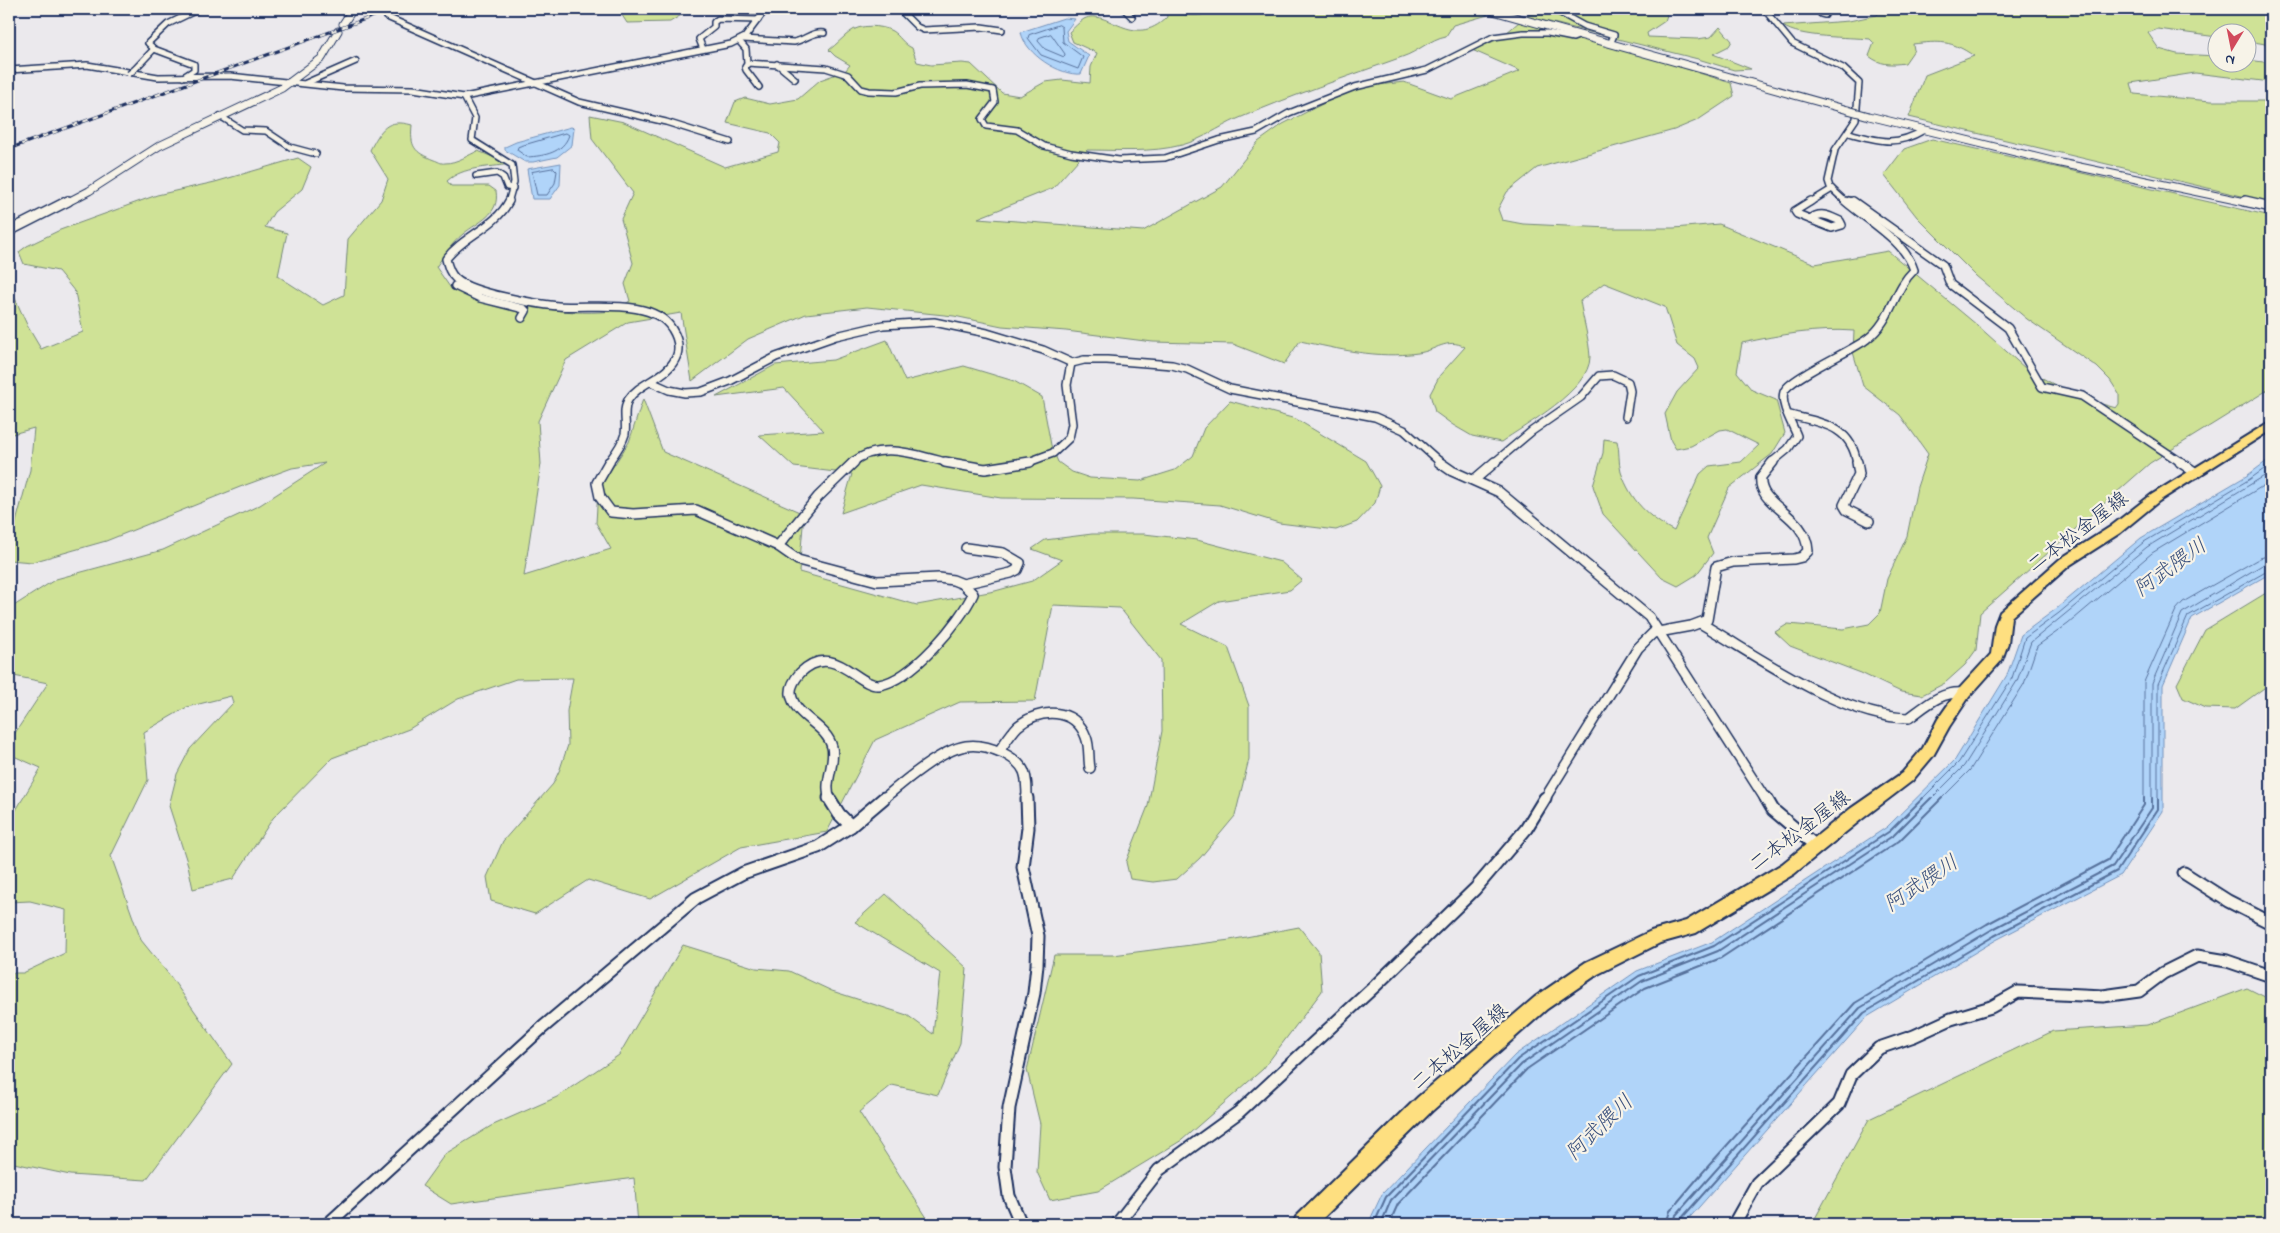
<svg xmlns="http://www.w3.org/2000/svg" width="2280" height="1233" viewBox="0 0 2280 1233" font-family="'Indie Flower','Klee One',sans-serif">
<rect width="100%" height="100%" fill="#ebe9ed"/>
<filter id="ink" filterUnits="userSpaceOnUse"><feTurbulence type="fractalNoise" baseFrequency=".02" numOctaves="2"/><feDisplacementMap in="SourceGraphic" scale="10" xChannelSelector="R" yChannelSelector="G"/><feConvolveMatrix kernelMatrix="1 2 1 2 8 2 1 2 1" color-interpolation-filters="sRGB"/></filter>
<g filter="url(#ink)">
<!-- green -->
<g fill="#cfe296" stroke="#75887a">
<path d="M618,9H691L670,22L627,23Z"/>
<path d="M1212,9H1473L1488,15L1453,25L1446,36C1430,39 1418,52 1402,57C1346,77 1291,96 1237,119C1219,127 1201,140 1182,145C1151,153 1119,150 1087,150L1053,188L978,218L1143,231L1222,187L1258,142L1283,124L1342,94L1370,86L1404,82L1451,99L1520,71L1472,50L1499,39L1519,22L1671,64L1731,83L1734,96L1698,120L1674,130L1537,168L1507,192L1498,209L1502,220L1523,224L1610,228H1674L1719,224L1815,264L1888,251L1977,325L2026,369L2077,397L2116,408L2119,404V394L2110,380L2097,367L2027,319L1976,276L1917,217L1884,175L1904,149L1932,139L2271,216V388L2150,463L1980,613L1976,650L1965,665L1945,683L1922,695L1901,692L1861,673L1790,646L1775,632L1788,624L1843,629L1869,624L1880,613L1887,579L1907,536L1917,487L1928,454L1900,415L1863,386L1853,352L1854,331C1816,328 1780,335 1742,343L1737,372L1752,390L1776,400L1785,433L1772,454L1729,488L1707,538L1713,553L1696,575L1678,586L1662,578L1603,514L1593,486L1603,453L1604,439L1617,441C1620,451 1618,462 1621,472C1631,501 1648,517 1674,531L1700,474L1709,466L1741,462L1759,445L1727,429L1720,430L1691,446L1676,449L1671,441L1665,414L1677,392L1699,368L1695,359L1677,345L1665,307L1604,283L1580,301C1583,319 1589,339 1590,357C1590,390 1525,425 1501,442L1472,436L1453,425L1435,412L1430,394L1440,375L1465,347C1447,337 1435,351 1418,353C1377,359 1339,349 1300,341L1284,364L1233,344L1153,342L1066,331L1002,326L954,316L867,307L806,314L748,339L692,381L681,313L628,322L566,360L538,421L541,464L524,576L611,549L596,523L598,490L629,442L643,399L663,452L804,514L799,572L917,605L995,591L1032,581L1062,560L1032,549L1045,540L1092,534H1144L1197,540L1281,562L1302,580L1290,590L1219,601L1181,624L1228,647L1249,706V759L1235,816L1200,858L1177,879L1153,882L1130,879L1126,862L1148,806L1162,731L1161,660L1120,608L1053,605L1035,701L960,702L875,740L827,832L741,847L650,899L588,880L535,914L491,901L487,877L503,841L553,784L560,769L568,745L567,711L573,678L516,679L458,699L409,729L332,758L273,818L233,879L193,889L188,865L169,806L177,774L190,749L233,703L231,696L187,707L144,732L148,780L111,856L141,940L170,976L232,1064L146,1180L70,1175L9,1162V973H23L65,953L66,910L30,901L9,902V822L41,768L9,754V742L48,683L9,675V609L56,579L163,550L260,505L325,463L292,468L240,487L106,541L32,562L9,560V534L15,526L30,470L34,428L9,435V285L28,327L41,349L83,332L75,292L58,271L24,264L19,252L27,246L60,230L157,195L215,182L298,158L311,167L302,189L274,212L265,227L287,233L278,276L323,305L344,295L348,239L381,200L388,179L370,150C381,129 387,118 412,125C410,147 414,152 434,160C438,161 441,164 445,163C457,163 468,155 478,151L510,164C488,168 464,166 447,181L451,186H489L496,191C500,215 479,221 463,234C452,243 444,255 436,267L452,290C500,299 552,315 601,312C612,312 621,306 630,301L625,284L633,263L621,219L633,193L592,139L590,115L624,122L725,167L778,152L780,143L770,133L727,123L735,102L745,98L770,104L798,99L820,80L845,71L850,65L835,56L829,50C837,44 843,37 850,32C859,24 882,25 892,31C900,36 903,44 912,48L917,62L931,65L962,63L971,64L1002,93L1020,96L1045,82L1062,80L1090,83L1091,67L1097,53L1073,42L1069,32C1074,28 1079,22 1084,19C1107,7 1133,51 1167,17L1166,10C1183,15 1197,19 1213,11Z"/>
<path d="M1548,9H1663L1667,15L1665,21L1647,33L1648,37L1697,39L1711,37L1720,27L1732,41L1729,46L1713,54L1751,69L1734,70L1698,59L1525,16Z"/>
<path d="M1882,9H2262L2271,12V45L2248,41V32H2218L2217,37L2158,29L2148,33L2159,49L2177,54L2217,56L2218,62H2248V60L2271,63V82L2195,73L2131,83L2134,94L2211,101H2271V203L1909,117L1925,75L1974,56C1951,40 1940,41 1913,44L1914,50L1905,63C1891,65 1880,65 1869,56L1874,43L1870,39C1849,37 1799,38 1783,26L1849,21L1877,15Z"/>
<path d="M887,340L905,381L964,366L1014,381L1042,397L1051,445L1058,462L1072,472L1090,478L1140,481L1175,470L1193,456L1204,428L1230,401L1296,419L1366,461L1380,486L1375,503L1357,522L1336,530L1279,523L1220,505L1133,499L1001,498L921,485L841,513L852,474L794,467L759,435L824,431L784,388L716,397L775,365L833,360Z"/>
<path d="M2271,590V683L2235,709L2205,708L2183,698L2177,684L2205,630Z"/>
<path d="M886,894L967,968L960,1043L938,1095L892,1085L859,1112L931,1224H638L634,1178L451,1204L422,1186L445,1154L491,1126L557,1097L619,1055L683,945L756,968L789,971L832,991L907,1015L933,1034L940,973L855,922Z"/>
<path d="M1299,927L1319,952L1322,991L1263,1069L1182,1140L1098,1191L1050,1200L1037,1172L1040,1124L1027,1070L1054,955H1113L1230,940Z"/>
<path d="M2247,988L2271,1000V1224H1812L1869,1119L2053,1031L2148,1025Z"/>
</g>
<!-- water -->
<g fill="#b0d4f9" stroke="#7492bb">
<path d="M1064,18L1075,19L1066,31L1068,41L1089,56L1081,74C1060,76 1025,54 1021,32Z"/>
<path d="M571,127L574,128L572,145L557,157L533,162H525L505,150V147L516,142Z"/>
<path d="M561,163L560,185L550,199H532L527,169Z"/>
<path d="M2271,458V573L2192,618L2163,685V811L2121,875L1996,940L1867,1017L1684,1224H1368L1382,1194L1515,1055L1637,971L1712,942L1887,827L1955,760L2007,675L2021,635L2056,609L2141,538L2248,475Z"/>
</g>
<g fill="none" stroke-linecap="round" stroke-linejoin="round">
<!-- shore-far1 -->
<g stroke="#57719c" stroke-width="1">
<path d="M1059,25L1062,27L1063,42L1083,57L1078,69L1041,55L1028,38L1029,35Z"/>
<path d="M1051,34L1065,54L1064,57L1045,49L1038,41L1039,38Z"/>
<path d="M566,133L569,135C563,153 544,156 527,157L517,150L518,147Z"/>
<path d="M554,168L557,171L555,183L547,195H537L532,172Z"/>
<path d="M1921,800L1959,762L2012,678L2025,638L2059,613L2144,542L2250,479L2271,464"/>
<path d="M1930,800L1964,766L2017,681L2031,642L2147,547L2271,472"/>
<path d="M1940,800L1970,770L2024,684L2037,646L2068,624L2152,553L2271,481"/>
<path d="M2144,800V682L2176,610L2183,602L2260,558L2271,555"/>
<path d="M2152,800V683L2182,613L2264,564L2271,563"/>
<path d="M2158,800V684L2188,616L2271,569"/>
</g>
<!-- shore -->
<g stroke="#57719c" stroke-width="2">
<path d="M1374,1224L1386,1197L1518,1059L1639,976L1714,946L1890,831L1923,798"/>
<path d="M1381,1224L1391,1200L1522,1064L1642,981L1718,951L1894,835L1931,798"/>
<path d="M1389,1224L1398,1204L1527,1069L1645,988L1721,958L1899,841L1942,798"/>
<path d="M1666,1224L1670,1211L1703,1172L1855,1003L1987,924L2108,860L2144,805V798"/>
<path d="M1674,1224L1676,1215L1860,1008L1991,930L2113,866L2152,808V798"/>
<path d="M1680,1224L1681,1219L1864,1013L1994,936L2117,871L2158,809V798"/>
</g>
<defs>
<g id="minor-far3">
<path d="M899,9L917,27L924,30L981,27L1002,30"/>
<path d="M1124,9L1132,17"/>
<path d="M1553,9L1584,26L1614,35L1611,42"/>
<path d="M1764,9L1792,43L1843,68L1859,83L1856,119L1835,150L1828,181L1830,187L1847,203"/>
<path d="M1821,9V14L1825,15"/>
<path d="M387,17L579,102L666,122L730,142"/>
<path d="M742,39L794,42C805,40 813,31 824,33"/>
<path d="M739,41L746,49L747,63L826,68L848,75L861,89L869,91L896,92L920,86L967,85L993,90L995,102L982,119L986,126L1017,130L1044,146L1071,153L1119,160L1165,158L1219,140L1256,132L1289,113L1355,87L1427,70L1493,37L1523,33H1548L1573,38L1581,35"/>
<path d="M703,49L699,39L714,27V22L718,19L758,20"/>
<path d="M748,63L745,67L746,70L759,87"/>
<path d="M777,64L795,79"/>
<path d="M135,69L154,49"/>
<path d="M9,70L87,65L158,77L230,76L343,88L413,89L464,97L731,44L745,37L766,9"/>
<path d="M183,77L194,70V64L154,49L148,43L168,24L199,9"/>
<path d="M306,83L356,61"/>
<path d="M464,97L475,118L472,140L512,165L514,182L508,203"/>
<path d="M220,116L242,130L266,131L290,147L316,154"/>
<path d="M1849,133C1879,141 1896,147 1924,130"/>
<path d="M476,176L497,173L503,177L507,187L513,188"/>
<path d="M1849,200L1856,203"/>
<path d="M1809,203L1832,189"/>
</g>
<g id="minor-far2">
<path d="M509,201C496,227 463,236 446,259C448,267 450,274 456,279C471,293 536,304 558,306C590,309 653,297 672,329C677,337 680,345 677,355C669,378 640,381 628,400C622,410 627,423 625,434C622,445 614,455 608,463"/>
<path d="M1853,201L1943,265L1950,284L2008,328L2042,387L2082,396L2182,463"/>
<path d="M1810,219C1821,211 1829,216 1840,221L1842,225L1832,228L1797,214L1795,211L1811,201"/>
<path d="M455,286L480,298L524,309L526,311L522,318"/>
<path d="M651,382L669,390L685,393L701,392L730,381L776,357L836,336L883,325L934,322L987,333L1043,350L1072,363L1084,360H1107L1172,365L1187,369L1230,389L1375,417L1404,430L1441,463"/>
<path d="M1790,415C1821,423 1851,425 1857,463"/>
<path d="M852,463C879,440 919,455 949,463"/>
<path d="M1026,463L1053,453L1069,438L1072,424L1067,385L1071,363"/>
<path d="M1494,463L1532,431L1581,397L1599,376L1613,375L1628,382L1630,391L1626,417"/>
<path d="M1771,463L1788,449L1797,436C1793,425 1780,405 1784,392C1789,378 1852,351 1867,339C1892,321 1893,290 1914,270C1905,241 1868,221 1845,201"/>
</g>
<g id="minor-far1">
<path d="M609,462L597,483L600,497L611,512L633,514L696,510L778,546L798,560L877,581L939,578L953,580L963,584L973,594C960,622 912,680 879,685C857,687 834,640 800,673C795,679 790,686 791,694C795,718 826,724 832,747C836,765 823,781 830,800"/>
<path d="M945,462L985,469L1030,462"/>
<path d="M1439,462L1452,471L1499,492L1649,617L1766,800"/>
<path d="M1857,462L1859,474L1844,505L1847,510L1869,521"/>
<path d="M2180,462L2196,473"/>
<path d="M1474,480L1495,462"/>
<path d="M778,546L818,497L854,462"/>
<path d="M963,584L1011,573L1017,570L1020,563L1003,553L966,548"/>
<path d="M1700,623C1758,656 1842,718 1909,718C1927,705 1941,691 1964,693"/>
<path d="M999,751C1005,743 1011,733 1018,726C1040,708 1075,707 1086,737C1090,747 1088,758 1090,768"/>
<path d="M882,800C902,783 940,750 966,746C978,744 992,748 1003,753C1027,765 1027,775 1027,800"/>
<path d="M1544,800L1638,648L1653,633L1691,626L1707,620L1716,567L1733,562L1794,559L1802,557L1808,551C1806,513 1757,507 1761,477L1773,462"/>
</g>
<g id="minor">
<path d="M829,798L839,814L851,826"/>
<path d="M1766,798L1773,810L1817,847"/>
<path d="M2184,873L2228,901L2271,923"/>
<path d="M328,1224L542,1028L696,898L743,873L818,847L851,826L884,798"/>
<path d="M1021,1224L1009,1196L1005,1167L1009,1108L1034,993L1037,965L1038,936L1023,867L1028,828L1027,798"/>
<path d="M1117,1224L1159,1170L1239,1112L1375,986L1475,889L1526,829L1545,798"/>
<path d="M1734,1224L1757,1183L1839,1104L1851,1075L1879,1048L1914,1036L1951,1019L1991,1007L2018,992L2103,996L2139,991L2163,973L2197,956L2227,961L2271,976"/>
</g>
<g id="tertiary-far1">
<path d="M1486,9L1848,110"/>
<path d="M343,24L353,9"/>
<path d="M1869,116L2056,162L2250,203"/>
<path d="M66,203L89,191L159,146L282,88L322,58L338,31"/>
</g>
<g id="tertiary">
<path d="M2245,201L2271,207"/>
<path d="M9,231L68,201"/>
</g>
<path id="primary" d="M2271,421V430L2159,501L2120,533L2070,565L2011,617L2008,643L2002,660L1969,697L1949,727L1933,756L1912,781L1862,819L1794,874L1696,933L1660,943L1598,974L1547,1009L1432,1111L1317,1224H1293L1296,1217L1418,1097L1535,997L1586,962L1651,931L1686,921L1782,864L1850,809L1902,773L1923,748L1938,719L1959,689L1991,654L1995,625L2000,612L2060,559L2110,527L2151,495Z"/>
</defs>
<!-- minor-far3 casing -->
<use href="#minor-far3" stroke="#1b2f5e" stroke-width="8"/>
<!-- minor-far2 casing -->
<use href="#minor-far2" stroke="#1b2f5e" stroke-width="10"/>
<!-- minor-far1 casing -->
<use href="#minor-far1" stroke="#1b2f5e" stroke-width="12"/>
<!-- minor casing -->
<use href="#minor" stroke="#1b2f5e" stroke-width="15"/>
<!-- tertiary-far1 casing -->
<use href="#tertiary-far1" stroke="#1b2f5e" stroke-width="9"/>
<!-- tertiary casing -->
<use href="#tertiary" stroke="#1b2f5e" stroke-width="12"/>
<!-- primary casing -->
<use href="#primary" stroke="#1b2f5e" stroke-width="4"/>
<!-- minor-far3 -->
<use href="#minor-far3" stroke="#f7f3e8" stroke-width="5"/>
<!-- minor-far2 -->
<use href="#minor-far2" stroke="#f7f3e8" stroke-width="7"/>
<!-- minor-far1 -->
<use href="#minor-far1" stroke="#f7f3e8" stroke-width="9"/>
<!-- minor -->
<use href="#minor" stroke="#f7f3e8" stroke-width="11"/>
<!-- tertiary-far1 -->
<use href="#tertiary-far1" stroke="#f7f3e8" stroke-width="7"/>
<!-- tertiary -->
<use href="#tertiary" stroke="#f7f3e8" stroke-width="9"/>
<!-- primary -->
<use href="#primary" fill="#fedf80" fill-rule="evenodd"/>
<defs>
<path id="rail" d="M11,148L393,9"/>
</defs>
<!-- rail casing -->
<use href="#rail" stroke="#1b2f5e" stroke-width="3"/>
<!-- rail -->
<use href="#rail" stroke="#f7f3e8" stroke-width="2" stroke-dasharray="5.5" stroke-linecap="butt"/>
<defs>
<path id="minor-bridge" d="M129,74L135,69"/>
<path id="tertiary-bridge" d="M1848,110L1869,116"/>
</defs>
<!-- minor-bridge casing -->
<use href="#minor-bridge" stroke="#1b2f5e" stroke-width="8" stroke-linecap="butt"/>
<!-- tertiary-bridge casing -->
<use href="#tertiary-bridge" stroke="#1b2f5e" stroke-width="9" stroke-linecap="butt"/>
<!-- minor-bridge -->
<use href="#minor-bridge" stroke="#f7f3e8" stroke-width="5"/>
<!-- tertiary-bridge -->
<use href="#tertiary-bridge" stroke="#f7f3e8" stroke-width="7"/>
</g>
</g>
<g text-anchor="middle" stroke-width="4.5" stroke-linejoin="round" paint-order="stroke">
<!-- street labels -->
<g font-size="20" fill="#1b2f5e" stroke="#f7f3e8">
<text transform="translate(2077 531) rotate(-37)" y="7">二本松金屋線</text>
<text transform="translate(1799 830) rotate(-37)" y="7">二本松金屋線</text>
<text transform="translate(1459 1046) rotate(-41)" y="7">二本松金屋線</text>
</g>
<!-- water labels -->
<g font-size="21" font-style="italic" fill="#39507d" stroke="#f7f3e8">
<text transform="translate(2170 567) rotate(-36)" y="7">阿武隈川</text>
<text transform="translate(1921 883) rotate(-34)" y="7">阿武隈川</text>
<text transform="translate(1599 1127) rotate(-44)" y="7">阿武隈川</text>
</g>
</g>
<!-- margin -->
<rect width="2280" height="1233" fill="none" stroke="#f7f3e8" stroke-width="30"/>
<rect x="15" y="15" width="2250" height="1203" fill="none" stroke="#1b2f5e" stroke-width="2" filter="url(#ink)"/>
<!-- north arrow -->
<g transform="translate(2232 48) rotate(190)"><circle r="24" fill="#f7f3e8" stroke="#9fa5b1"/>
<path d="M0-4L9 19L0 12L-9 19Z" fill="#d1495b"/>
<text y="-8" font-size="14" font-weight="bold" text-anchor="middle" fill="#1b2f5e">N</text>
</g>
</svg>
